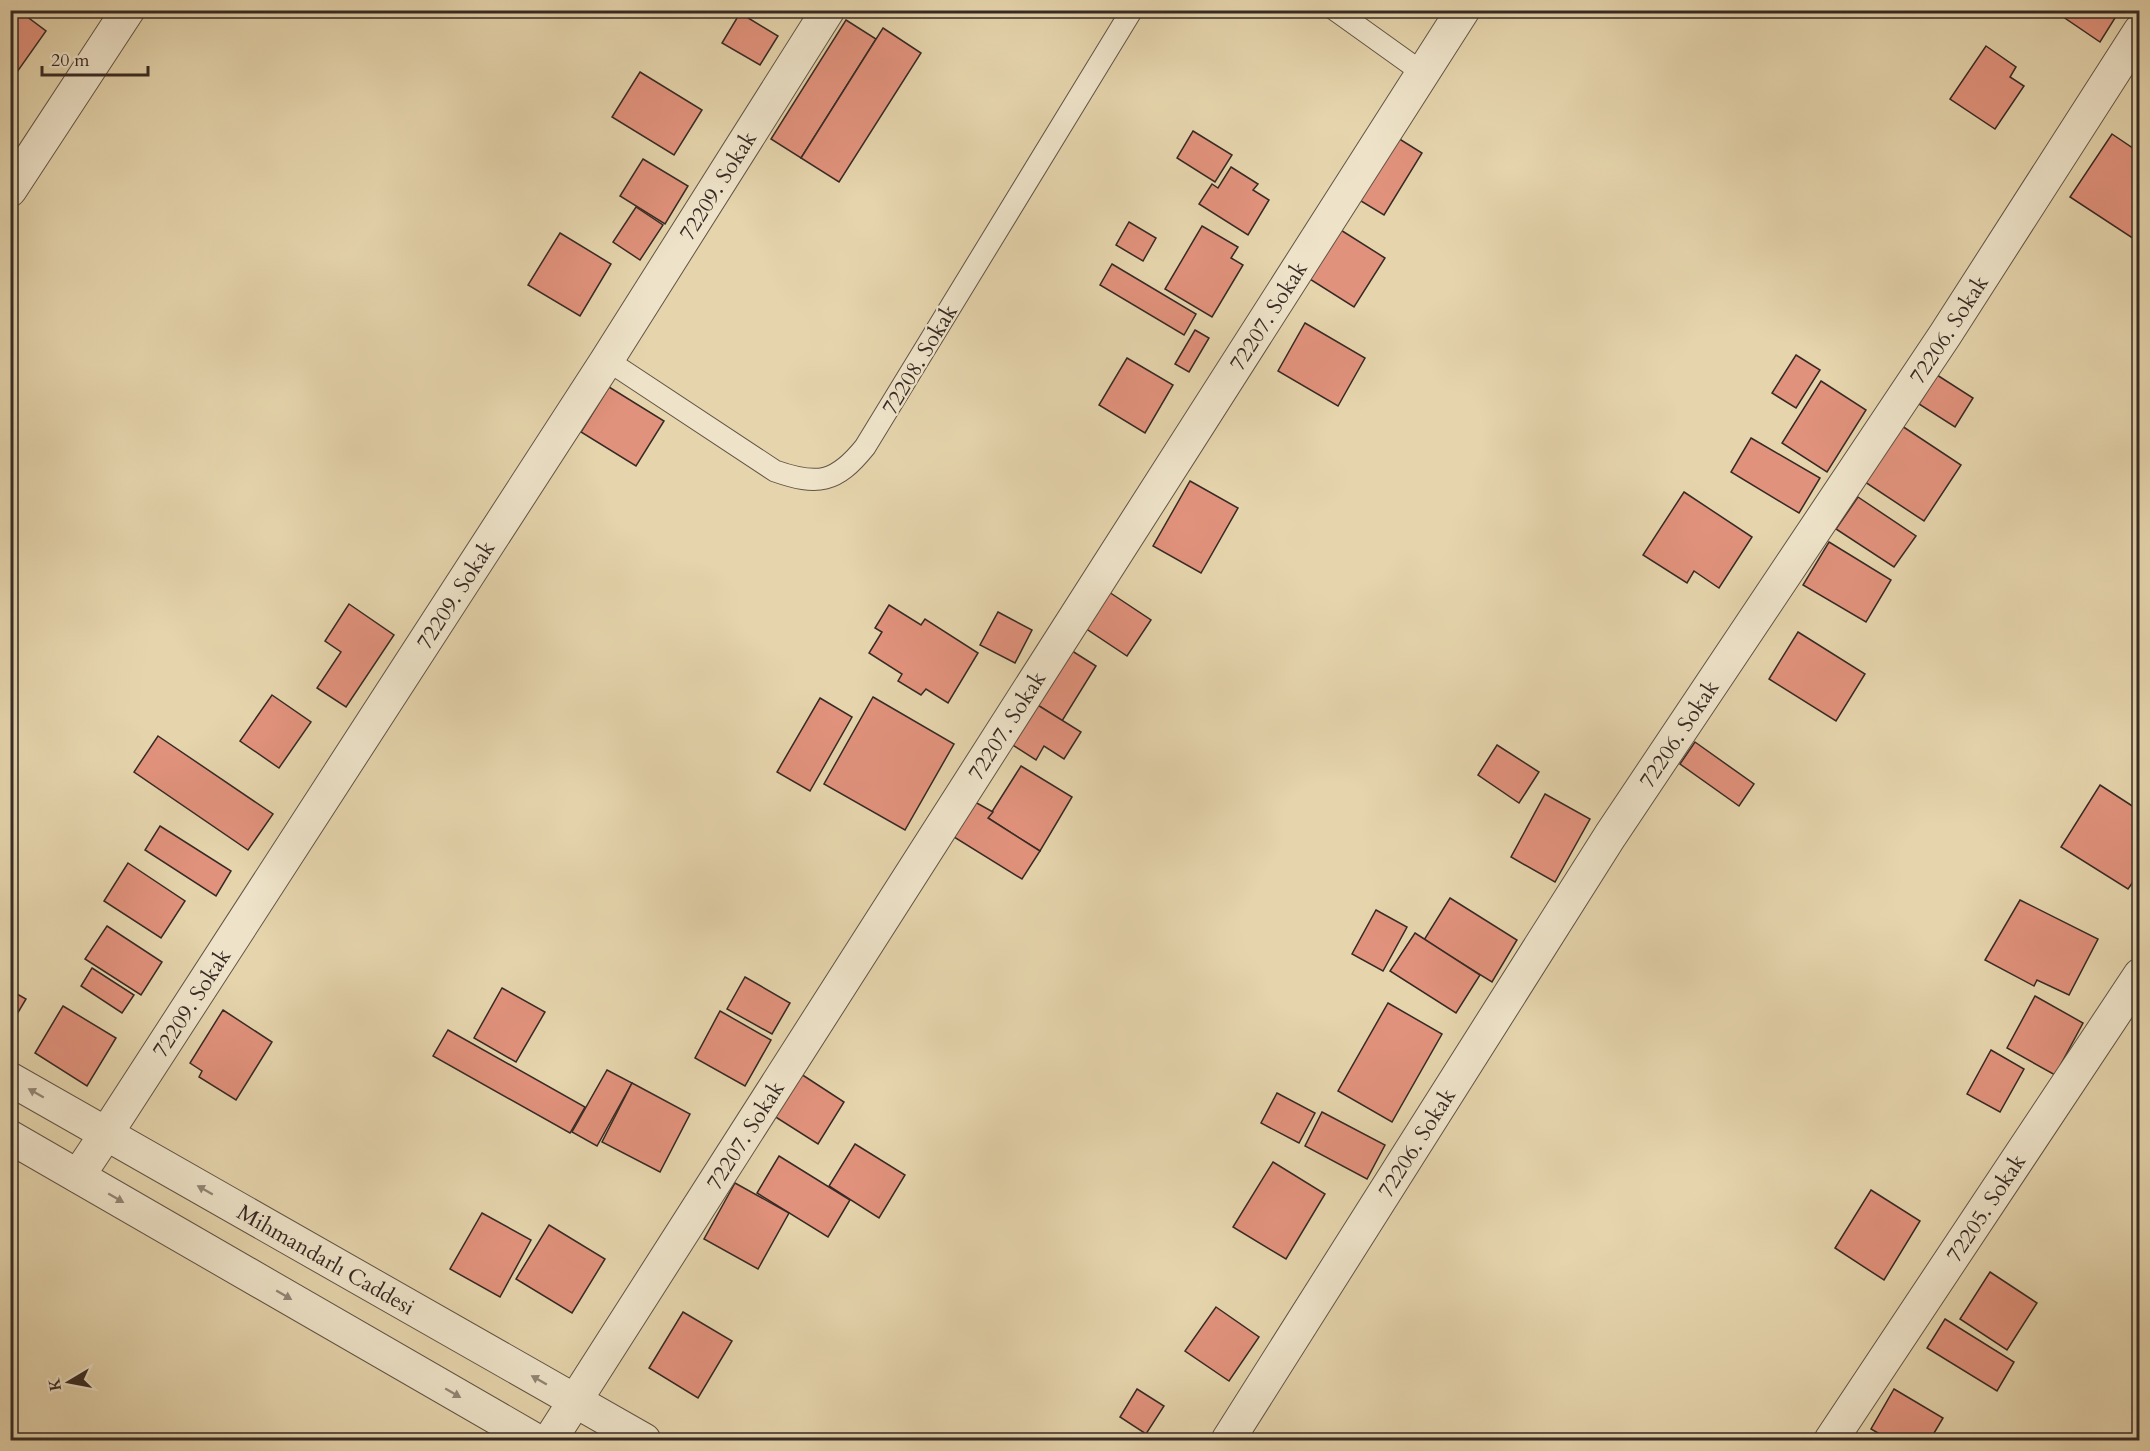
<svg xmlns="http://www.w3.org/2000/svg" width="2150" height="1451" viewBox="0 0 2150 1451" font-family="Cardo,serif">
<rect width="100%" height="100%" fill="#e5d4ac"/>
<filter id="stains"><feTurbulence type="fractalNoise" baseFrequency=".00333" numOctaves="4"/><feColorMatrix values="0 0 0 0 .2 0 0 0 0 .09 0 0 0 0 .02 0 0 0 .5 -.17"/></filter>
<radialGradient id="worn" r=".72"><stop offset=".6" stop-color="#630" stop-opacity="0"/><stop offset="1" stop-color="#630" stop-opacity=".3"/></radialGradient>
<!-- building -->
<g fill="#e1927c" stroke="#372a24" stroke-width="1.5">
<path d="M10,10H18L46,31L10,82Z"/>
<path d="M2053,10H2120L2100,42Z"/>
<path d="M740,13L778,36L760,65L722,43Z"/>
<path d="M846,20L876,39L801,158L771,139Z"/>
<path d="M883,28L921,53L839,182L801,158Z"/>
<path d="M1986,46L2016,67L2010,77L2024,86L1995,129L1950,99Z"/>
<path d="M640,72L702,110L674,155L612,117Z"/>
<path d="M1193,131L1232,155L1215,182L1177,158Z"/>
<path d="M2112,134L2140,153V231L2134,239L2070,197Z"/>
<path d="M1393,135L1422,153L1384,215L1356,198Z"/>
<path d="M643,159L688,186L665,224L620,196Z"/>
<path d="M1231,167L1258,184L1253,190L1269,200L1248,235L1199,204L1212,184L1218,188Z"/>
<path d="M636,207L663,225L640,260L613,242Z"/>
<path d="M1129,222L1156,238L1143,261L1116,245Z"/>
<path d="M1202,226L1238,247L1231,258L1243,265L1212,317L1165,289Z"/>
<path d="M1336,227L1385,258L1354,307L1305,276Z"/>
<path d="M560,233L611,264L580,316L528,285Z"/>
<path d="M1112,264L1196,314L1184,335L1100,285Z"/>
<path d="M1305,323L1365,358L1338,406L1278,371Z"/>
<path d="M1195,330L1209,338L1189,372L1175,364Z"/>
<path d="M1796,355L1820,370L1796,408L1772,393Z"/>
<path d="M1127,358L1173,385L1145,433L1099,405Z"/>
<path d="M1937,375L1973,398L1955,427L1919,404Z"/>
<path d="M1821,381L1866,410L1827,472L1782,443Z"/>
<path d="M609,387L664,421L636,466L581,432Z"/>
<path d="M1902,426L1961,465L1924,521L1865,482Z"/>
<path d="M1751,438L1820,478L1799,513L1731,472Z"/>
<path d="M1190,481L1238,508L1201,573L1153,546Z"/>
<path d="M1684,492L1752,537L1719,588L1694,571L1687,583L1643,555Z"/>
<path d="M1858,497L1916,536L1894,567L1836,529Z"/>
<path d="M1829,542L1891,580L1866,622L1803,585Z"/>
<path d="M1109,592L1151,620L1127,656L1085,628Z"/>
<path d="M349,604L394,635L346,707L317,688L341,652L325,641Z"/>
<path d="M889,605L921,625L925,619L978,653L948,703L926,689L921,695L898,681L902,674L869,653L882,632L875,628Z"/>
<path d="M998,612L1032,630L1015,663L980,645Z"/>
<path d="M1798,632L1865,674L1836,721L1769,679Z"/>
<path d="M1069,649L1096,666L1062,721L1036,704Z"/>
<path d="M272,695L311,722L279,768L240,741Z"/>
<path d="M873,697L954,744L905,830L824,784Z"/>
<path d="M820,698L852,717L810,791L777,772Z"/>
<path d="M1036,704L1081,732L1064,759L1044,746L1036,760L1011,744Z"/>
<path d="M158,736L273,814L248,850L134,772Z"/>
<path d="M1695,742L1754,784L1739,806L1680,764Z"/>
<path d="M1497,745L1539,772L1519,803L1478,775Z"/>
<path d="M1021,766L1072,797L1040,851L988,818Z"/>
<path d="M2100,785L2140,811V872L2128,889L2061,847Z"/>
<path d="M1545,794L1590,819L1555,882L1511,857Z"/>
<path d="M975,802L993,812L988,818L1040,851L1022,879L954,837Z"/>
<path d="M160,826L231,871L216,896L145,850Z"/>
<path d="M128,863L185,901L161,938L104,901Z"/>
<path d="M1450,898L1517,940L1492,982L1424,940Z"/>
<path d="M2020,900L2098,939L2069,995L2037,980L2034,986L1985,960Z"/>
<path d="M1376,910L1407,927L1383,971L1352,954Z"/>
<path d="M107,926L162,962L141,995L85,959Z"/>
<path d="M1415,933L1480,975L1456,1013L1390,971Z"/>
<path d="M92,968L134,995L122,1013L81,986Z"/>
<path d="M745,977L790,1003L772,1034L727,1009Z"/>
<path d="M502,988L545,1012L516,1062L474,1038Z"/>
<path d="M10,990L26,999L10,1026Z"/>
<path d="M2035,996L2083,1023L2055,1075L2007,1048Z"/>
<path d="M1388,1003L1442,1034L1392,1122L1338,1091Z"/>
<path d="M63,1006L116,1038L87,1086L35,1053Z"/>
<path d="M223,1010L272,1042L236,1100L199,1077L202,1071L190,1063Z"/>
<path d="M720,1011L771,1040L745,1086L695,1058Z"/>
<path d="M448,1030L585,1107L570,1133L433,1056Z"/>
<path d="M1991,1050L2024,1069L2000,1112L1967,1094Z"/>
<path d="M607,1070L632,1083L597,1146L572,1132Z"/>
<path d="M801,1074L844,1102L818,1144L774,1116Z"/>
<path d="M632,1083L690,1114L660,1172L602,1142Z"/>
<path d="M1277,1093L1315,1113L1299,1143L1261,1123Z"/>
<path d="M1322,1112L1385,1145L1367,1179L1305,1146Z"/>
<path d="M855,1144L905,1175L879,1218L829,1186Z"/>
<path d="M779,1156L850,1200L828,1237L757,1193Z"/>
<path d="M1273,1162L1325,1194L1286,1259L1233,1227Z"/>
<path d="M735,1183L789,1213L758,1269L704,1239Z"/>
<path d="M1871,1190L1920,1221L1884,1280L1835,1248Z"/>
<path d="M482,1213L531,1240L500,1297L450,1269Z"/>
<path d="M549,1225L605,1259L572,1313L516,1279Z"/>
<path d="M1990,1272L2037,1303L2007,1350L1960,1319Z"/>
<path d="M1216,1307L1259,1337L1229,1381L1185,1351Z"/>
<path d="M683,1312L732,1341L698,1398L649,1368Z"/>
<path d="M1945,1319L2014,1362L1997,1391L1927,1348Z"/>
<path d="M1137,1389L1164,1406L1146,1434L1120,1417Z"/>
<path d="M1894,1389L1943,1418L1930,1440H1890L1871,1429Z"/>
</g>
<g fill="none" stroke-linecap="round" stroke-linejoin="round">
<defs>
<g id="service">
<path d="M1335,10L1423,73"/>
<path d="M607,360L775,471C818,486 836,483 865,447L1132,10"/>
</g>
<g id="minor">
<path id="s1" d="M78,1176L106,1134L607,360L828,10"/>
<path id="s2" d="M550,1440L1463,10"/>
<path id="s3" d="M1228,1440L1610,836L1945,335L2140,31"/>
<path id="s4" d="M1831,1440L2140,975"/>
</g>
<g id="tertiary">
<path d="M10,190L128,10"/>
<path id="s5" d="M10,1079L644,1440"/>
<path d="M10,1137L535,1440"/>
</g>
</defs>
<!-- service casing -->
<use href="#service" stroke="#625446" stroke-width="23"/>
<!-- minor casing -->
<use href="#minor" stroke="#625446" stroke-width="35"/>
<!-- tertiary casing -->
<use href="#tertiary" stroke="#625446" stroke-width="35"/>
<!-- service -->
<use href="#service" stroke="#eee3c9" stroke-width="21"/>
<!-- minor -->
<use href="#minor" stroke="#eee3c9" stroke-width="33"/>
<!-- tertiary -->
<use href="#tertiary" stroke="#eee3c9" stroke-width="33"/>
</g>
<!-- one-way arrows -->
<defs><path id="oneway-solid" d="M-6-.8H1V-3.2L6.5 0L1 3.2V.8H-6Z" transform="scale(1.5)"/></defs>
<g fill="#928676">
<use href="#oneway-solid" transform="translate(36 1093) rotate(-150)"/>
<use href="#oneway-solid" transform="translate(205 1190) rotate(-150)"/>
<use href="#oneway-solid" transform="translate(116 1198) rotate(30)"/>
<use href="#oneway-solid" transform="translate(284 1295) rotate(30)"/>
<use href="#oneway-solid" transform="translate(539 1380) rotate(-150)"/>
<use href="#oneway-solid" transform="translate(453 1393) rotate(30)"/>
</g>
<g text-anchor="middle" stroke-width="4.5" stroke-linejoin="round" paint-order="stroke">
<!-- street labels -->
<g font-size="22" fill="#372a24" stroke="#eee3c9">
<text dy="8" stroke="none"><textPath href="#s1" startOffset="1179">72209. Sokak</textPath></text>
<text dy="8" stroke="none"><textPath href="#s2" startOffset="1334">72207. Sokak</textPath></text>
<text dy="8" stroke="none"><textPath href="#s3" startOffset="1324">72206. Sokak</textPath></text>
<text transform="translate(919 359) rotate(-59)" y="8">72208. Sokak</text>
<text dy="8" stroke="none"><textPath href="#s1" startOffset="693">72209. Sokak</textPath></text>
<text dy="8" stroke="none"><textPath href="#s2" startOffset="848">72207. Sokak</textPath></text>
<text dy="8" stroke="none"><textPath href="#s3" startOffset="838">72206. Sokak</textPath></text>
<text dy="8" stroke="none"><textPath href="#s1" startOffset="207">72209. Sokak</textPath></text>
<text dy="8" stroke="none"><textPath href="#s2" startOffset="362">72207. Sokak</textPath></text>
<text dy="8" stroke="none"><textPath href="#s3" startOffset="352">72206. Sokak</textPath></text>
<text dy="8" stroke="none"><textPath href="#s4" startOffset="279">72205. Sokak</textPath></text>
<text dy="8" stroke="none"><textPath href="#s5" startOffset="364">Mihmandarlı Caddesi</textPath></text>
</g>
</g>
<!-- margin -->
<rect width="2150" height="1451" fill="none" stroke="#e5d4ac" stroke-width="36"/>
<rect x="12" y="12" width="2126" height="1427" fill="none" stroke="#372a24" stroke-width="3"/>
<rect x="18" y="18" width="2114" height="1415" fill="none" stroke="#372a24" stroke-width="1.5"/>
<!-- north arrow -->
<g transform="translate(69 1382) rotate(260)" stroke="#eee3c9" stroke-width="4.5" paint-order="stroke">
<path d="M0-4.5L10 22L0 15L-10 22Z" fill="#372a24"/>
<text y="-9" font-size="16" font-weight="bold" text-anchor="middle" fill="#372a24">K</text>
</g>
<!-- scale -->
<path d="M42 66v9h106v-9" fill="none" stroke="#372a24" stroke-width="3"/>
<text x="51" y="66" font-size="18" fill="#372a24" stroke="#eee3c9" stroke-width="4.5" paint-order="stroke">20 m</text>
<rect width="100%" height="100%" filter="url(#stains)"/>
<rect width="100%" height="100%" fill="url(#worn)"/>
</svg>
